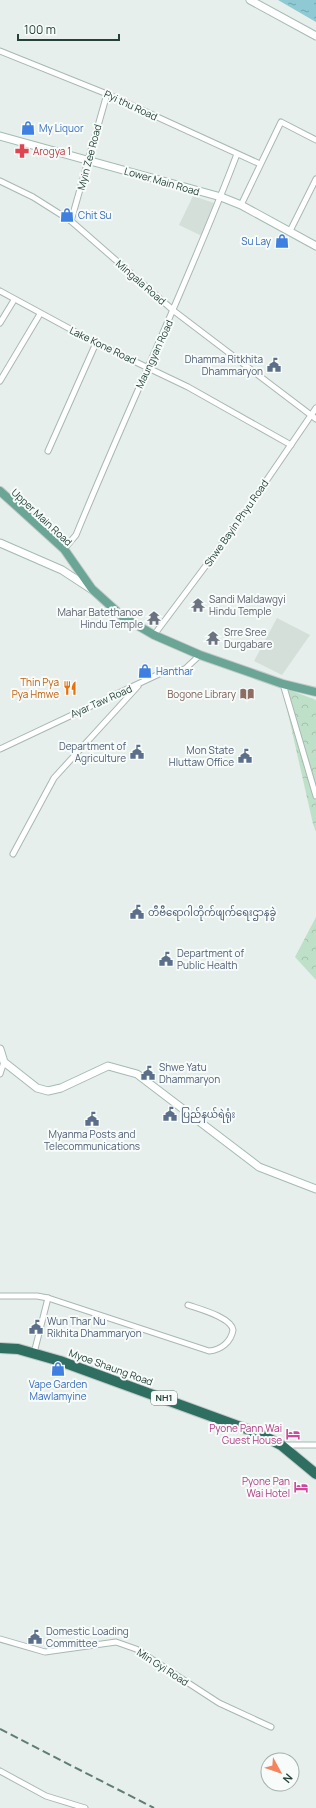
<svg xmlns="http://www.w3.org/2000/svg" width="316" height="1808" viewBox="0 0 316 1808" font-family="Manrope,'Noto Sans Myanmar',sans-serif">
<defs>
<pattern id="forest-crowns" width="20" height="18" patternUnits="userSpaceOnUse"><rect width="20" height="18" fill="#bfe0c8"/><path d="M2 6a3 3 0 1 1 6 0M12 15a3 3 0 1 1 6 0" fill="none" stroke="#a4c1ad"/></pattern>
<pattern id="water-ripples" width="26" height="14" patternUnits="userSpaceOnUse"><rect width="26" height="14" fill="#8ec9d4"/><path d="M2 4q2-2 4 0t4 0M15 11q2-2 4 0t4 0" fill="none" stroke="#74a5ad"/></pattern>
</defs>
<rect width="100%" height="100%" fill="#e6efeb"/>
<!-- built -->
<g fill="#d4dfda">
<path d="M193,196L214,203L202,236L179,225Z"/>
<path d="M277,618L310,635L282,675L254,661Z"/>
</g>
<!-- forest -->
<g fill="url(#forest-crowns)">
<path d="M282,687L316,700V832L313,824Z"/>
<path d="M316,917V980L295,957Z"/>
</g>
<!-- water -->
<path fill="url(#water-ripples)" d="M278,0H316V22Z"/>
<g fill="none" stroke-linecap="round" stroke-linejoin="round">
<defs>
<g id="street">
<path d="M0,51L107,94L260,164"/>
<path d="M0,181L33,197L71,221L174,311L316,419"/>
<path d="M241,205L281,122L316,140"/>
<path d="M71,221L107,94"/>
<path d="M290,231L316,179"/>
<path d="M0,291L96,343L188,387L291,445"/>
<path d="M0,323L14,300"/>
<path d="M0,381L40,314"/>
<path d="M48,451L96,343"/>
<path d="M64,549L76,535C128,408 188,283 237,154"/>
<path d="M154,635L234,528L316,408"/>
<path d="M283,684L316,796"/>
<path d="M0,749L159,674L185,669L200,655"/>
<path d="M13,854L54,778L138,686"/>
<path d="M0,1074L4,1062"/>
<path d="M0,1296H37L48,1298L209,1351C221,1350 231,1342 233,1330C231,1317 199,1309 188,1305"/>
<path d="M34,1353L48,1298"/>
<path d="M282,1445H316"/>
<path d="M0,1639L45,1652L116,1642L136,1649L219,1703L271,1727"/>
<path d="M0,1771L46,1796L85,1808"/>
</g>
<g id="secondary">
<path d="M250,0L316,36"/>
<path d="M0,136L221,197L241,205L316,246"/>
<path d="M0,543L62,570L91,589"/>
<path d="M0,1049L4,1062L37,1088L48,1091L61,1088L108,1066L137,1074L259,1167L316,1189"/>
</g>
<path id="primary" d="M0,491L64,549L92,589L123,617L154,635L200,655L283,684L316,692"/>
<path id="highway" d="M0,1348L18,1349L60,1361L260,1434L281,1445L316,1474"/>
</defs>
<!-- street casing -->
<use href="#street" stroke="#a8b8b2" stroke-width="7"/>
<!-- secondary casing -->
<use href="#secondary" stroke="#a4bbb3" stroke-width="9"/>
<!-- primary casing -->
<use href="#primary" stroke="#c2cac8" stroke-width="10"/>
<!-- highway casing -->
<use href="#highway" stroke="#c2cac8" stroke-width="12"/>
<!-- street -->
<use href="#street" stroke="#fff" stroke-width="5"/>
<!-- secondary -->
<use href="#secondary" stroke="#fff" stroke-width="7"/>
<!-- primary -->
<use href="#primary" stroke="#6aa596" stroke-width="8"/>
<!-- highway -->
<use href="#highway" stroke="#2f6f62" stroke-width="10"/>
<!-- rail -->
<path stroke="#5f7d75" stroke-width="2" stroke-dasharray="8 4" stroke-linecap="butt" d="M0,1729L154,1808"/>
</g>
<!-- icons -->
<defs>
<symbol id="shop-bare" viewBox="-9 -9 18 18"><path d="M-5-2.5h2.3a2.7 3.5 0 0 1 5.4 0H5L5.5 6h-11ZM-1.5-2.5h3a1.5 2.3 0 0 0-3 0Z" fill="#3f7fe0" stroke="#f7fbf9" stroke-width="2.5" paint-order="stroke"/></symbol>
<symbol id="pharmacy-bare" viewBox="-9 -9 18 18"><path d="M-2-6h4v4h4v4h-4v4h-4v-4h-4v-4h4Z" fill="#e0444e" stroke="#f7fbf9" stroke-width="2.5" paint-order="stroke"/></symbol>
<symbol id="civic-bare" viewBox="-9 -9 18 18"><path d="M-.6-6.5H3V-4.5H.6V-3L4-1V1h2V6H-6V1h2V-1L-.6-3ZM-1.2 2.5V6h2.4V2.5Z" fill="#5c6f8a" stroke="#f7fbf9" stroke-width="2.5" paint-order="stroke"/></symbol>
<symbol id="temple-bare" viewBox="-9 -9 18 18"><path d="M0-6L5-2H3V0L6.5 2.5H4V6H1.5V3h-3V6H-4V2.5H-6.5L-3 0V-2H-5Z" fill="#6b7280" stroke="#f7fbf9" stroke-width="2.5" paint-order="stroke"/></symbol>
<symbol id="restaurant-bare" viewBox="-9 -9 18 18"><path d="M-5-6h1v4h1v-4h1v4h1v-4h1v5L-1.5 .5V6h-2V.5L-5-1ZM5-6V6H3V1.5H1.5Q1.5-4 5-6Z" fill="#e8710a" stroke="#f7fbf9" stroke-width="2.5" paint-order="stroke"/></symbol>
<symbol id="library-bare" viewBox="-9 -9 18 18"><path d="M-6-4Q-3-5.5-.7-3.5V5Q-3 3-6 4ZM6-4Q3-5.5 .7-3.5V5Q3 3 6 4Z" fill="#8d6e63" stroke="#f7fbf9" stroke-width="2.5" paint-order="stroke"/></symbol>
<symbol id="hotel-bare" viewBox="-9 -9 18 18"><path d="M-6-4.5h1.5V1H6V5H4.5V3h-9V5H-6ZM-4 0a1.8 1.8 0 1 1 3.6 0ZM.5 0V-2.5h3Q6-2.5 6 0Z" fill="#d1479c" stroke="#f7fbf9" stroke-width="2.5" paint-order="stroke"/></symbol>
</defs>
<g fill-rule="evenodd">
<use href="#shop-bare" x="18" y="118" width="20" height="20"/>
<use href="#pharmacy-bare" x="12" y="141" width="20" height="20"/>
<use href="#shop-bare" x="57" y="205" width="20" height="20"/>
<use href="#shop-bare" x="272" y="231" width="20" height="20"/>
<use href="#civic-bare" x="264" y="355" width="20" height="20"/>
<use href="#temple-bare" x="188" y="595" width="20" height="20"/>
<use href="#temple-bare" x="144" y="608" width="20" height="20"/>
<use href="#temple-bare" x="203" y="628" width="20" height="20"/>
<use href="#shop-bare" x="135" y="661" width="20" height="20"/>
<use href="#restaurant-bare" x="60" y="678" width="20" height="20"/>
<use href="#library-bare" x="237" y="684" width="20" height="20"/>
<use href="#civic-bare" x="127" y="742" width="20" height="20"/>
<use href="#civic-bare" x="235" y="746" width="20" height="20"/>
<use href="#civic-bare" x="127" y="902" width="20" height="20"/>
<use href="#civic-bare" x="156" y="949" width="20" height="20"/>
<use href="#civic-bare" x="138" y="1063" width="20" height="20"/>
<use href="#civic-bare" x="160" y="1104" width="20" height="20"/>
<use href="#civic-bare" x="82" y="1109" width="20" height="20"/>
<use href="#civic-bare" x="26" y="1317" width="20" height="20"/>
<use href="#shop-bare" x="48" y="1359" width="20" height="20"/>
<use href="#hotel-bare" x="283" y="1424" width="20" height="20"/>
<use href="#hotel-bare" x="291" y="1477" width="20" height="20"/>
<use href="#civic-bare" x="25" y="1627" width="20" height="20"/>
</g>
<g text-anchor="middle" stroke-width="4" stroke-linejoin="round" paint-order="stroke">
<!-- shield labels -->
<rect fill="#f7fbf9" stroke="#637a73" stroke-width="1" x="151" y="1391" width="26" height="14" rx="3"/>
<g font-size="9" font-weight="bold" fill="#24423a">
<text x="164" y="1401">NH1</text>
</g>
<!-- street labels -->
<g font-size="10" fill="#24423a" stroke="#f7fbf9">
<text transform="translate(131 105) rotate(25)" y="4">Pyi thu Road</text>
<text transform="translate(89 157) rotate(-75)" y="4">Myin Zee Road</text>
<text transform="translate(162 181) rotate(16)" y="4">Lower Main Road</text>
<text transform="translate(141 282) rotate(41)" y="4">Mingala Road</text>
<text transform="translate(103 345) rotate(26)" y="4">Lake Kone Road</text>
<text transform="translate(154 354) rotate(-65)" y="4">Maungyan Road</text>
<text transform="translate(42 517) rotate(43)" y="4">Upper Main Road</text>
<text transform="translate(236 523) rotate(-55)" y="4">Shwe Bayin Phyu Road</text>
<text transform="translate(101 701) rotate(-24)" y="4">Ayar Taw Road</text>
<text transform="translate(111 1367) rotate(20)" y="4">Myoe Shaung Road</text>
<text transform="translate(163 1667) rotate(33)" y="4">Min Gyi Road</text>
</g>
<!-- shop labels -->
<g font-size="10" fill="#366cbe" stroke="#f7fbf9" text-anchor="start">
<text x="39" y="132">My Liquor</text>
<text x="78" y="219">Chit Su</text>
<text x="271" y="245" text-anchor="end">Su Lay</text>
<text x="156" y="675">Hanthar</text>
<text x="58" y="1388" text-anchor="middle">Vape Garden<tspan x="58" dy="12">Mawlamyine</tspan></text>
</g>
<!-- health labels -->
<g font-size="10" fill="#be3a42" stroke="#f7fbf9" text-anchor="start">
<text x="33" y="155">Arogya 1</text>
</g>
<!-- service labels -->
<g font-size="10" fill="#4e5e75" stroke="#f7fbf9" text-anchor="start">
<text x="263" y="363" text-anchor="end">Dhamma Ritkhita<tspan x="263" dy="12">Dhammaryon</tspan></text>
<text x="126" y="750" text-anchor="end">Department of<tspan x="126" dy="12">Agriculture</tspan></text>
<text x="234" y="754" text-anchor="end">Mon State<tspan x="234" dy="12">Hluttaw Office</tspan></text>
<text x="148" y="916">တီဗီရောဂါတိုက်ဖျက်ရေးဌာနခွဲ</text>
<text x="177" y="957">Department of<tspan x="177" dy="12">Public Health</tspan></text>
<text x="159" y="1071">Shwe Yatu<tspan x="159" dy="12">Dhammaryon</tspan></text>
<text x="181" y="1118">ပြည်နယ်ရဲရုံး</text>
<text x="92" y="1138" text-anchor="middle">Myanma Posts and<tspan x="92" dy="12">Telecommunications</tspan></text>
<text x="47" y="1325">Wun Thar Nu<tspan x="47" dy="12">Rikhita Dhammaryon</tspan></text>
<text x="46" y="1635">Domestic Loading<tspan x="46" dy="12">Committee</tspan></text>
</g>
<!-- worship labels -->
<g font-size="10" fill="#5b616d" stroke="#f7fbf9" text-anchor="start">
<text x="209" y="603">Sandi Maldawgyi<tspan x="209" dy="12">Hindu Temple</tspan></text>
<text x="143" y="616" text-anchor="end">Mahar Batethanoe<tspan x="143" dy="12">Hindu Temple</tspan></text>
<text x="224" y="636">Srre Sree<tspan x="224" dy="12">Durgabare</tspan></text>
</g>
<!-- food labels -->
<g font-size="10" fill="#c56008" stroke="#f7fbf9" text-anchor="end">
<text x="59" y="686">Thin Pya<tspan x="59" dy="12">Pya Hmwe</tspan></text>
</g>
<!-- education labels -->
<g font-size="10" fill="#785e54" stroke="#f7fbf9" text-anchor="end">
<text x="236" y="698">Bogone Library</text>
</g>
<!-- hotel labels -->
<g font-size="10" fill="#b23c85" stroke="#f7fbf9" text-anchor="end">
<text x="282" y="1432">Pyone Pann Wai<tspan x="282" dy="12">Guest House</tspan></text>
<text x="290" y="1485">Pyone Pan<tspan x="290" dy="12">Wai Hotel</tspan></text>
</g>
</g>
<!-- north arrow -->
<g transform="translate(280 1772) rotate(130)"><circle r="19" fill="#f7fbf9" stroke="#a3b1ad"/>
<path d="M0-3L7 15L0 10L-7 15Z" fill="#f4845f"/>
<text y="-6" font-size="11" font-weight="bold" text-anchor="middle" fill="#24423a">N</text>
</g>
<!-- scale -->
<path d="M18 34v6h101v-6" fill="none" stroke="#24423a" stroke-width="2"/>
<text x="24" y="34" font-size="12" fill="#24423a" stroke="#f7fbf9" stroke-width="3" paint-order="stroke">100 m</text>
</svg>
